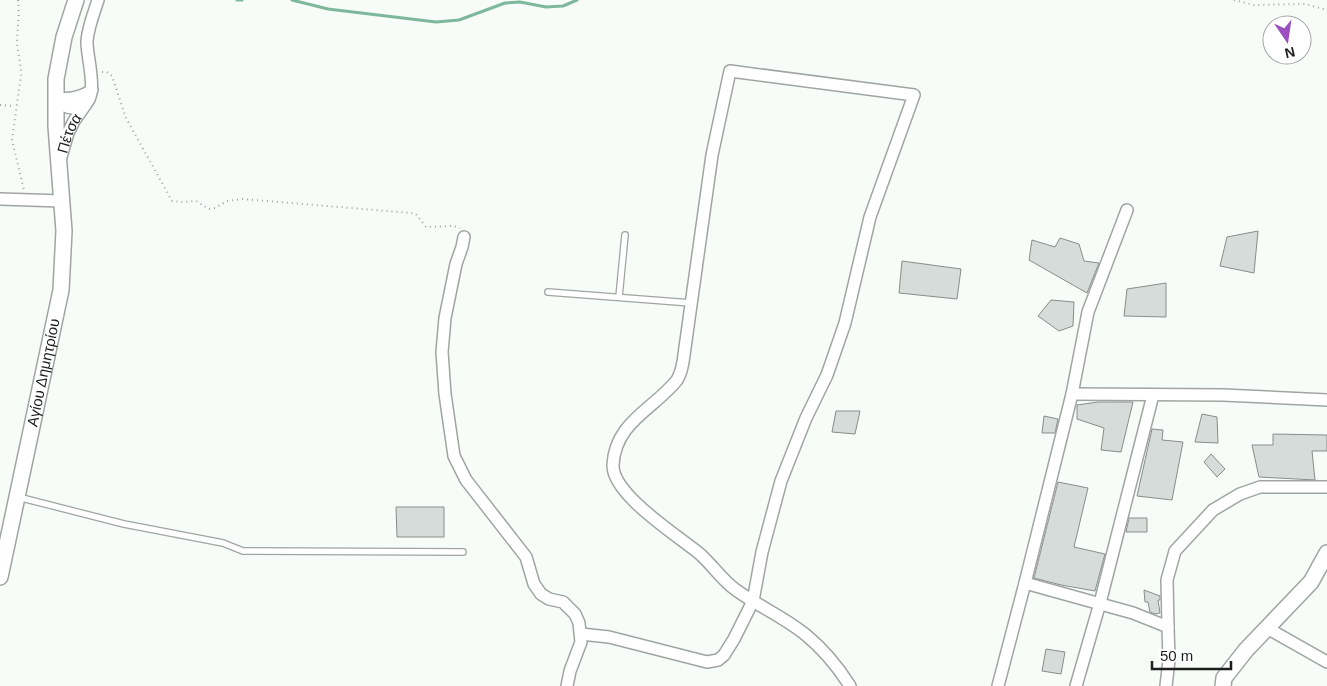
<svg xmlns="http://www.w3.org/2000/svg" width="1327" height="686" viewBox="0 0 1327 686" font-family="Helvetica,sans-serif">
<rect width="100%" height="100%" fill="#f7fcf9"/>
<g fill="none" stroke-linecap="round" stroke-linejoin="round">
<!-- stream -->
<g stroke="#7eb89c" stroke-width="3">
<path d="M237,0H242"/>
<path d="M292,0L328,9L436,22L459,20L505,3L520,2L546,7L563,6L577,0"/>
</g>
</g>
<!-- building -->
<g fill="#d6dcd9" stroke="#888d8b">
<path d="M1258,231L1254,273L1220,266L1227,237Z"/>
<path d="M1060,238L1079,244L1084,261L1099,263L1087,293L1029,260L1032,240L1055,247Z"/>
<path d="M902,261L961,269L957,299L899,293Z"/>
<path d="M1166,283V317L1124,316L1127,289Z"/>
<path d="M1051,300L1074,302L1073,326L1059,331L1038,316Z"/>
<path d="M1098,402H1133L1121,452L1101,450L1104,428L1077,419V405Z"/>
<path d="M836,411H860L855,434L832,432Z"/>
<path d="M1202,414L1217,417L1218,443L1195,442Z"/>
<path d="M1044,416L1058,419L1055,433H1042Z"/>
<path d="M1152,429L1163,430L1162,440L1183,442L1172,500L1137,496Z"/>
<path d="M1273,434L1327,435V451H1312L1315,480L1259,477L1252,445H1273Z"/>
<path d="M1211,454L1225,469L1217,477L1204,462Z"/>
<path d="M1058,482L1088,488L1074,547L1105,554L1095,591L1061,585L1034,578Z"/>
<path d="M396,507H444V537H397Z"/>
<path d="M1129,518H1147V532H1126Z"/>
<path d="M1144,590L1160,596V600H1158L1160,613L1155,614L1150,612L1148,602H1145Z"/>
<path d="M1046,649L1065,652L1061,674L1042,671Z"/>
</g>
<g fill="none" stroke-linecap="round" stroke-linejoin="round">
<defs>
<g id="lane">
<path d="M548,292L691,303"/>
<path d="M619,297L625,235"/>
<path d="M18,497L124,524L223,543L243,551L463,552"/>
</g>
<g id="street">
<path d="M55,98C60,104 66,109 75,108C104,106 86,59 87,41C88,27 94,13 98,0"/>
<path d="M55,98C69,100 80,98 92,90"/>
<path id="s1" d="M61,157L68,133L74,121L86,104"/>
<path d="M0,199L62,201"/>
<path d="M464,237L462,247L456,264L445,318L442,352L445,394L454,456L466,480L526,557L534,584L541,594L549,599L563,602L575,614L579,623L581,642L570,671L567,686"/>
<path d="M1072,394L1223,395L1327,400"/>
<path d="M1025,583L1133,613L1168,627L1169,660L1166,686"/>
<path d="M1168,627L1167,580L1175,551L1213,510L1240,494L1260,487H1327"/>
<path d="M1267,628L1327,662"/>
<path d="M581,634L609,637L707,662L718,660L724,655L734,639L753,601L762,552L781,481L806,418L827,375L845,323L870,217L914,95L730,71L712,155L683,362C682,368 680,375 677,380C654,409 615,422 613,465C612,495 680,537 701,555C713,566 723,581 736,590C758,606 784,617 806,635C823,649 838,667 850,686"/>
<path d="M998,686L1025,583L1072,394L1088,312L1127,210"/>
<path d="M1076,686L1100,603L1153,395"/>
</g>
<g id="secondary">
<path id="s2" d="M0,577L61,290L64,231L56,126V79L64,37L76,0"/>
<path d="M1223,686L1224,678L1246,650L1311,582L1327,553"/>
</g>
</defs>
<!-- lane casing -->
<use href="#lane" stroke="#a0a5a3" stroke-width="8"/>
<!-- street casing -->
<use href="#street" stroke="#a0a5a3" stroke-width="14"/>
<!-- secondary casing -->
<use href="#secondary" stroke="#a0a5a3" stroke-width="18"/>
<!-- path -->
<g stroke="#a1a4a2" stroke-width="2" stroke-dasharray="1 4" stroke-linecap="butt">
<path d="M18,0C20,15 17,28 17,43C18,54 21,64 21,75L12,140L24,190"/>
<path d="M1234,0L1254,5L1305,4L1327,10"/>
<path d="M102,72H107L112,76L126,118L172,201L183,202L196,201L209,209L215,208L227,201L242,199L411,213L416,214L426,227L453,226L460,228"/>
<path d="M0,105L15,106"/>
</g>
<!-- lane -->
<use href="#lane" stroke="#fff" stroke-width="5.5"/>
<!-- street -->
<use href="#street" stroke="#fff" stroke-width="11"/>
<!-- secondary -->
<use href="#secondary" stroke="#fff" stroke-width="15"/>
</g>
<g text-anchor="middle" stroke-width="4" stroke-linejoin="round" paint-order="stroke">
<!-- street labels -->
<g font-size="15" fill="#1d1f1e" stroke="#fff">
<text dy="5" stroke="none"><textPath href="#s1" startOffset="25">Πέτσα</textPath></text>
<text dy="5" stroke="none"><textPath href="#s2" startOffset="209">Αγίου Δημητρίου</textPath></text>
</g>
</g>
<!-- north arrow -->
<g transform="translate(1287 40) rotate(167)"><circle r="24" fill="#ffffff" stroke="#a5a5a5"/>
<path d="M0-4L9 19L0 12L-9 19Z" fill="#9c4fc0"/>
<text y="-8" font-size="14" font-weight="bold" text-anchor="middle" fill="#1d1f1e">N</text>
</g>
<!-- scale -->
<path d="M1152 661v8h79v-8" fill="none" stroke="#1d1f1e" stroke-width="2.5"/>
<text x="1160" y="661" font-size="15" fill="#1d1f1e" stroke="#ffffff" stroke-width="4" paint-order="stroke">50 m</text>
</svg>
